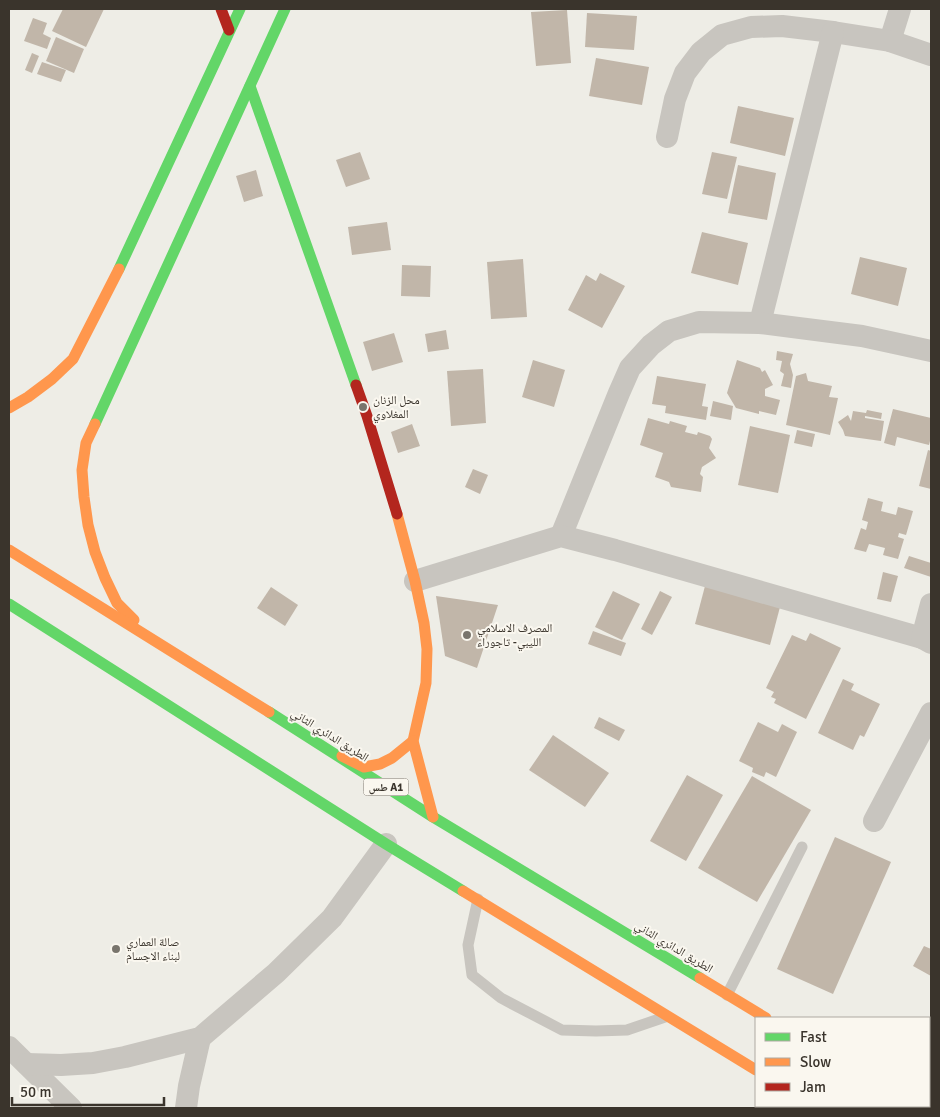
<svg xmlns="http://www.w3.org/2000/svg" width="940" height="1117" viewBox="0 0 940 1117" font-family="Signika,'Noto Naskh Arabic',sans-serif">
<rect width="100%" height="100%" fill="#eeede6"/>
<!-- building -->
<g fill="#c1b6a9">
<path d="M63,9H104L86,47L52,31Z"/>
<path d="M567,10L571,63L536,66L531,12Z"/>
<path d="M587,13L637,16L634,50L585,47Z"/>
<path d="M33,18L47,23L43,34L51,38L47,49L24,41Z"/>
<path d="M56,37L84,49L74,73L46,61Z"/>
<path d="M32,53L39,56L32,73L25,70Z"/>
<path d="M596,58L649,67L642,105L589,96Z"/>
<path d="M42,62L66,70L61,82L37,74Z"/>
<path d="M738,106L794,118L785,156L730,143Z"/>
<path d="M360,152L370,179L346,187L336,160Z"/>
<path d="M712,152L737,157L727,199L702,194Z"/>
<path d="M738,165L776,173L767,220L728,213Z"/>
<path d="M256,170L263,196L244,202L236,176Z"/>
<path d="M387,222L391,250L352,255L348,227Z"/>
<path d="M702,232L748,243L738,285L691,273Z"/>
<path d="M860,257L907,268L898,306L851,294Z"/>
<path d="M523,259L527,317L491,319L487,262Z"/>
<path d="M402,265L431,266L430,297L401,296Z"/>
<path d="M600,273L625,286L602,328L568,310L586,275L596,281Z"/>
<path d="M446,330L449,349L428,352L425,334Z"/>
<path d="M394,333L403,362L372,371L363,342Z"/>
<path d="M777,351L793,354L790,364L793,375L791,388L781,386L784,374L780,371L782,361L776,360Z"/>
<path d="M533,360L565,370L554,407L522,397Z"/>
<path d="M737,360L760,368L762,372L765,370L773,385L765,389V396L780,400L776,415L759,411V414L736,408L727,393Z"/>
<path d="M483,369L486,423L451,426L447,371Z"/>
<path d="M806,373L808,381L832,386L829,397L838,398L830,435L786,425L796,376Z"/>
<path d="M657,376L706,384L702,406L708,407L706,420L665,413L666,406L652,404Z"/>
<path d="M713,401L733,406L731,420L710,416Z"/>
<path d="M893,409L931,418V437L929,445L897,437L895,446L884,443Z"/>
<path d="M867,410L882,413L881,419L865,416V418L884,421L881,441L845,436L843,430L838,422L848,415L851,421L853,411L866,413Z"/>
<path d="M648,418L669,424L670,421L687,426L685,432L697,435L698,432L710,436L712,439L709,448L716,458L702,467L700,474L703,477L701,492L671,487L669,482L655,477L663,453L640,445Z"/>
<path d="M412,424L420,446L398,453L391,432Z"/>
<path d="M750,426L790,435L778,493L738,485Z"/>
<path d="M797,430L815,434L812,447L794,443Z"/>
<path d="M928,450L931,451V489L919,486Z"/>
<path d="M473,469L488,475L480,494L465,487Z"/>
<path d="M868,498L883,502L881,511L896,515L898,507L913,511L906,535L899,533L898,537L904,539L898,559L883,555L885,548L869,544L866,552L854,549L861,528L866,530L868,522L862,520Z"/>
<path d="M909,556L931,563V577L904,568Z"/>
<path d="M883,572L898,576L891,602L877,599Z"/>
<path d="M705,586L780,607L770,645L695,624Z"/>
<path d="M271,587L298,605L285,626L257,608Z"/>
<path d="M613,591L640,604L622,640L595,627Z"/>
<path d="M660,591L672,597L652,635L641,629Z"/>
<path d="M436,596L498,605L477,668L445,656Z"/>
<path d="M593,631L626,643L621,656L588,644Z"/>
<path d="M810,633L841,648L806,719L774,703L776,699L771,697L774,692L766,688L792,635L806,641Z"/>
<path d="M843,679L854,684L851,690L880,704L864,737L860,735L853,750L818,733Z"/>
<path d="M599,717L625,730L619,741L594,728Z"/>
<path d="M758,722L778,732L782,724L797,732L776,777L766,772L764,777L752,772L753,768L739,761Z"/>
<path d="M553,735L609,773L585,807L529,770Z"/>
<path d="M687,775L723,795L686,861L650,841Z"/>
<path d="M752,776L811,810L757,902L698,868Z"/>
<path d="M835,837L891,862L833,994L777,969Z"/>
<path d="M924,946L931,949V976L913,966Z"/>
</g>
<g fill="none" stroke-linecap="round" stroke-linejoin="round">
<!-- lane -->
<g stroke="#c8c5bf" stroke-width="11">
<path d="M478,899L468,945L472,975L501,998L562,1030L596,1031L627,1030L665,1017"/>
<path d="M727,995L802,847"/>
</g>
<!-- street -->
<g stroke="#c8c5bf" stroke-width="22">
<path d="M890,41L900,9"/>
<path d="M667,137L675,99L685,73L701,52L722,35L751,27L782,26L833,32L890,41L931,55"/>
<path d="M760,323L833,32"/>
<path d="M561,536L619,393L630,368L651,345L669,331L699,322L760,323L862,336L931,351"/>
<path d="M415,581L561,536L615,550L922,638L931,643"/>
<path d="M922,638L931,604"/>
<path d="M874,821L931,713"/>
<path d="M9,1047L71,1108"/>
<path d="M27,1064L61,1065L93,1063L125,1057L200,1038L276,973L332,918L386,844"/>
<path d="M186,1108L189,1086L200,1038"/>
</g>
<!-- fast -->
<g stroke="#63d668" stroke-width="11">
<path d="M250,86L356,385"/>
<path d="M119,269L240,9"/>
<path d="M95,424L285,9"/>
<path d="M9,604L386,844L463,891"/>
<path d="M269,712L433,817L700,978"/>
<path d="M814,1106L818,1108"/>
<path d="M912,1106L916,1108"/>
</g>
<!-- slow -->
<g stroke="#ff974d" stroke-width="11">
<path d="M9,408L28,397L52,379L73,359L119,269"/>
<path d="M95,424L86,443L82,470L84,497L88,525L95,552L105,578L117,603L134,620"/>
<path d="M397,514L415,581L424,623L427,649L426,683L413,741L433,817"/>
<path d="M9,550L269,712"/>
<path d="M342,756L364,767L380,764L392,758L413,741"/>
<path d="M463,891L756,1070"/>
<path d="M700,978L766,1018"/>
</g>
<!-- jam -->
<g stroke="#b3261e" stroke-width="11">
<path d="M221,9L229,30"/>
<path d="M356,385L367,416L397,514"/>
</g>
</g>
<!-- markers -->
<g fill="#79756d" stroke="#faf7ef" stroke-width="2">
<circle cx="363" cy="407" r="5"/>
<circle cx="467" cy="635" r="5"/>
<circle cx="116" cy="949" r="5"/>
</g>
<g text-anchor="middle" stroke-width="4" stroke-linejoin="round" paint-order="stroke">
<!-- shield labels -->
<rect fill="#faf7ef" stroke="#746e66" stroke-width="1" x="363.5" y="778.5" width="45" height="17" rx="4"/>
<g font-size="11" font-weight="bold" fill="#3a342c">
<text x="386" y="791">طس A1</text>
</g>
<!-- poi labels -->
<g font-size="12" fill="#3a342c" stroke="#faf7ef" text-anchor="start">
<text x="373" y="404">محل الزنان<tspan x="373" dy="14">المغلاوي</tspan></text>
<text x="477" y="632">المصرف الاسلامي<tspan x="477" dy="14">الليبي- تاجوراء</tspan></text>
<text x="126" y="946">صالة العماري<tspan x="126" dy="14">لبناء الاجسام</tspan></text>
</g>
<!-- street labels -->
<g font-size="12" fill="#3a342c" stroke="#faf7ef">
<text transform="translate(330 735) rotate(32)" y="4">الطريق الدائري الثاني</text>
<text transform="translate(674 947) rotate(31)" y="4">الطريق الدائري الثاني</text>
</g>
</g>
<!-- border -->
<rect width="940" height="1117" fill="none" stroke="#3a342c" stroke-width="20"/>
<!-- legend -->
<rect x="755" y="1017" width="175" height="90" fill="#faf7ef" stroke="#ada9a1"/>
<rect x="765" y="1033" width="25" height="8" fill="#63d668" stroke="#ada9a1"/>
<text x="800" y="1042" font-size="15" fill="#3a342c">Fast</text>
<rect x="765" y="1058" width="25" height="8" fill="#ff974d" stroke="#ada9a1"/>
<text x="800" y="1067" font-size="15" fill="#3a342c">Slow</text>
<rect x="765" y="1083" width="25" height="8" fill="#b3261e" stroke="#ada9a1"/>
<text x="800" y="1092" font-size="15" fill="#3a342c">Jam</text>
<!-- scale -->
<path d="M12 1097v8h152v-8" fill="none" stroke="#3a342c" stroke-width="2.5"/>
<text x="20" y="1097" font-size="15" fill="#3a342c" stroke="#faf7ef" stroke-width="4" paint-order="stroke">50 m</text>
</svg>
